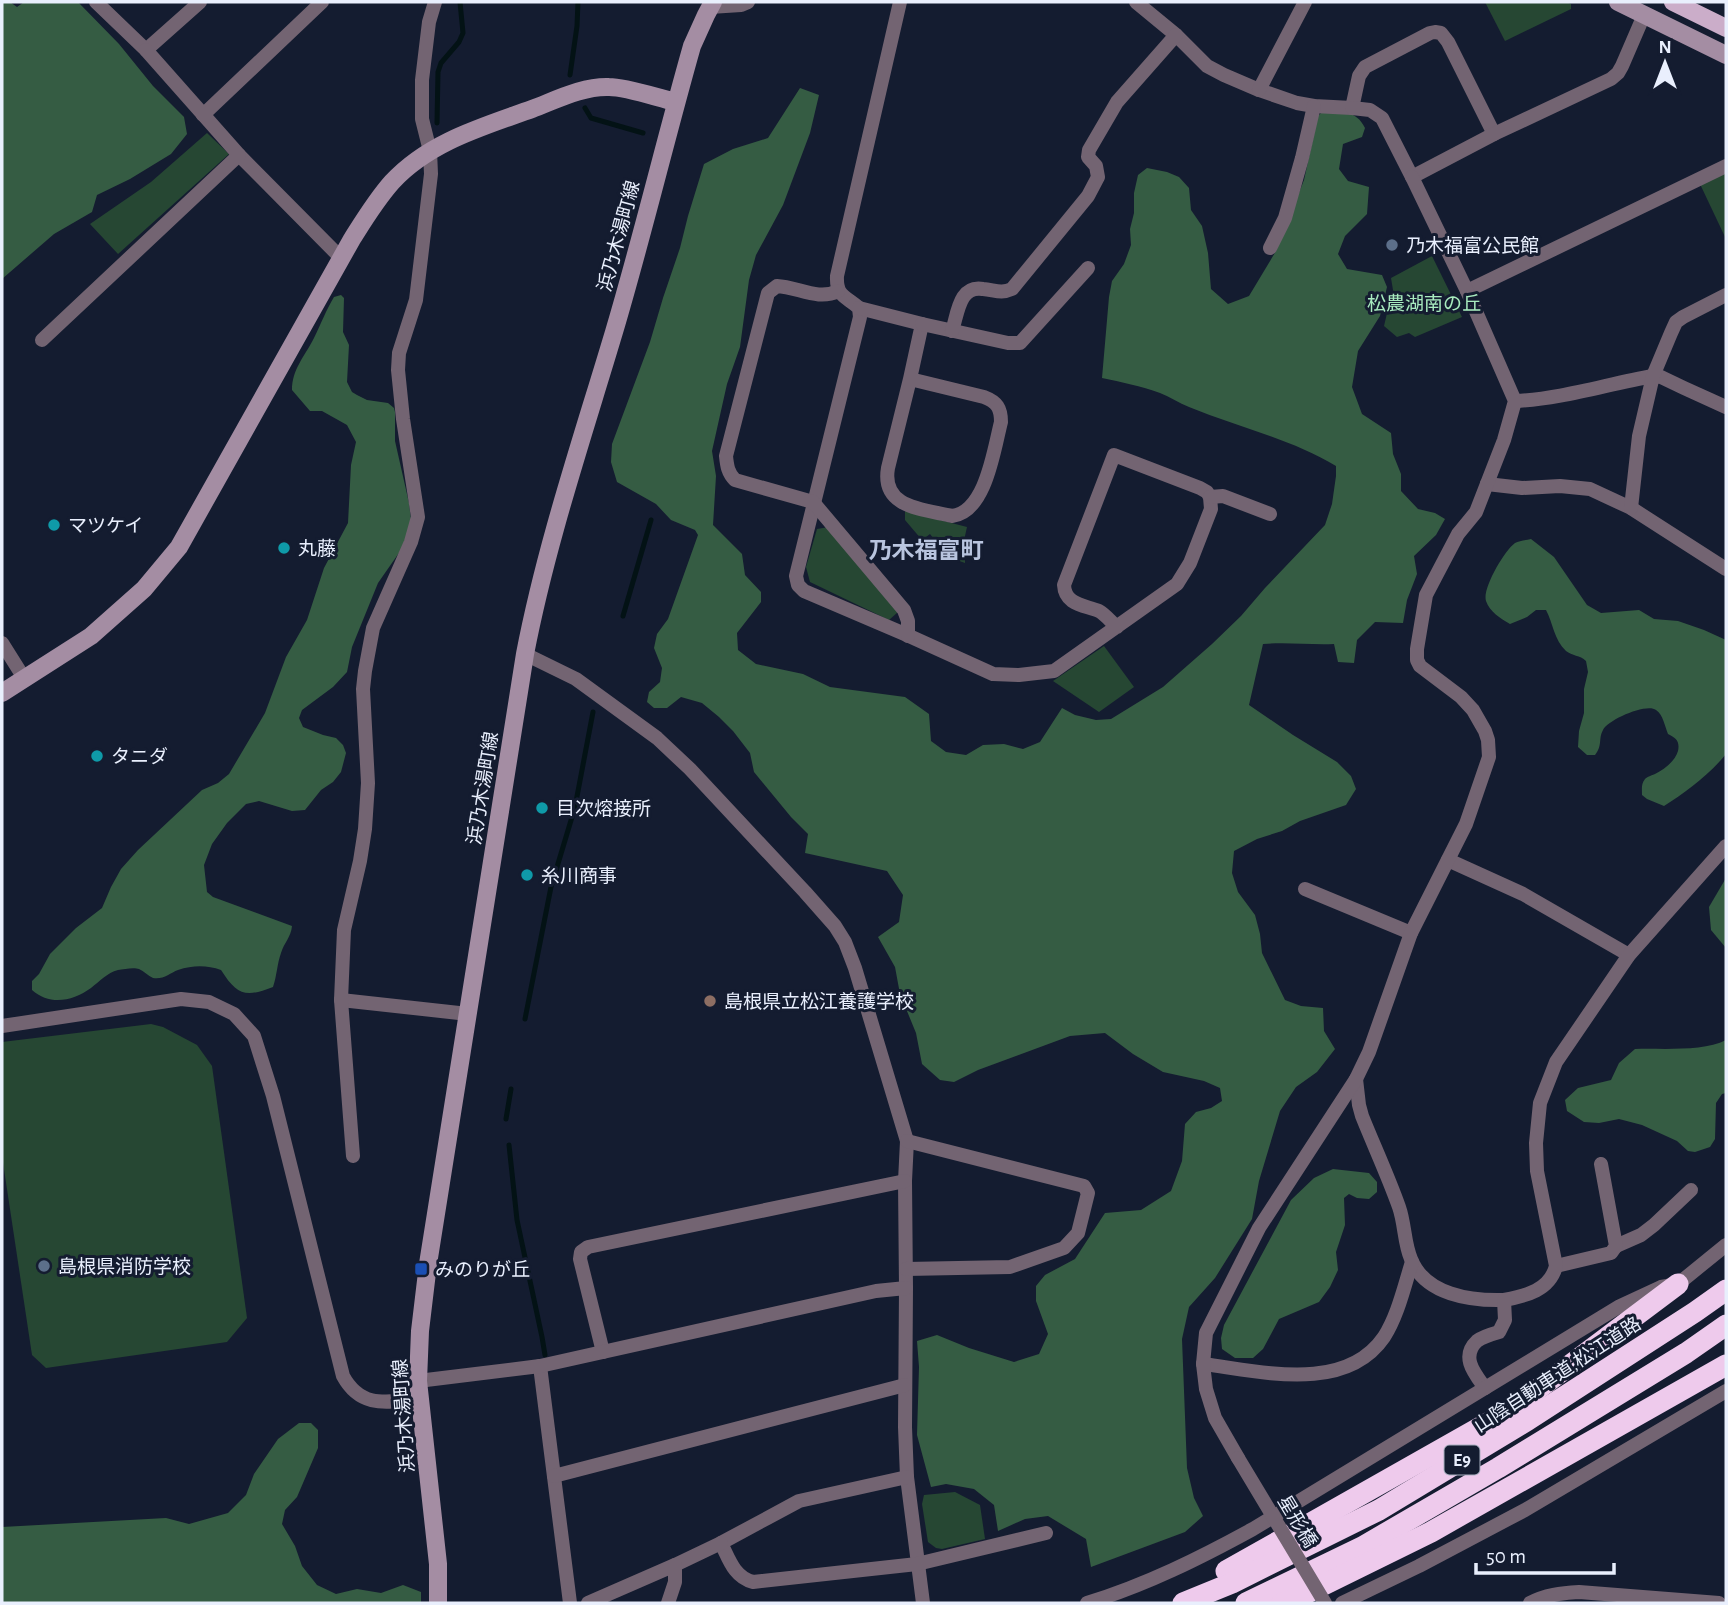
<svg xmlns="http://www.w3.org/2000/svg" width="1728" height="1605" viewBox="0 0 1728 1605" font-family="'Alegreya Sans','Noto Sans JP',sans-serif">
<rect width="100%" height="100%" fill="#141c30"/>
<!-- green -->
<g fill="#264733">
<path d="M1485,2H1566L1571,4V9L1505,41Z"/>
<path d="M207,133L229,154L118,254L90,224L151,182Z"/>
<path d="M1726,173V239L1700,184Z"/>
<path d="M1432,256L1462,317L1415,337L1409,333L1397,337L1384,326L1388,309L1395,302L1391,278Z"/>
<path d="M905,511L967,527L965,536V563L948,557L930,534L922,540L905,520Z"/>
<path d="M829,527L898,612L889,620L810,582L806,567L817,529Z"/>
<path d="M1104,646L1134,687L1099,712L1053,681Z"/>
<path d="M151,1024L163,1027L197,1045L212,1066L247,1318L227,1342L46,1368L32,1355L2,1156V1042Z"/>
<path d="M955,1492L980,1505L985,1539L942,1549L936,1548L928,1542L922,1504L924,1495Z"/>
</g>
<!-- forest -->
<g fill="#355c43">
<path d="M2,2H10L17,7L24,2H78L119,44L153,86L184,117L187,134L171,154L130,179L97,195L92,212L54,234L2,279Z"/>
<path d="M800,88L819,95L810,133L783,205L756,255L749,280L740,347L727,384L712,451L716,476L713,525L742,554L745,575L761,592V602L737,633L738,650L756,664L803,674L830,687L905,697L929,714L931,741L946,752L966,755L983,745L1004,744L1023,749L1040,742L1062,708L1075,715L1096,720L1111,719L1163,687L1212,644L1241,616L1265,588L1325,525L1332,504L1336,476V466C1291,439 1238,427 1189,407C1179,403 1170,397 1160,393C1141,386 1121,382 1102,378L1109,297L1112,281L1124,264L1131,245L1130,229L1134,213V193L1138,175L1147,168L1167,172L1179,177L1189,188L1191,210L1202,226L1208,253L1211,289L1228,304L1249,296L1276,251L1304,180L1318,116L1322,112C1341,113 1356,109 1365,128L1362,137L1343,144L1339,169L1348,181L1369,187L1367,214L1345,236L1338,254L1347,269L1382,275L1387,287L1380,316L1358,351L1352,387L1362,414L1391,433L1393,454L1401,474V491L1418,509L1435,513L1445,519L1436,535L1414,556L1417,574L1407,600L1403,623L1375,622L1357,640L1354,663L1338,662L1334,644C1310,645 1287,642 1263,644L1249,705L1293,735L1337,762L1351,776L1356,789L1346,805L1300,821L1282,831L1257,839L1234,851L1232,873L1238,892L1255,915L1260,934L1262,953L1285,1000L1301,1006L1323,1008L1324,1031L1335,1049L1317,1072L1296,1087L1280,1111L1259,1181L1252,1219L1215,1278L1189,1307L1182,1339L1187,1468L1194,1498L1203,1516L1185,1532L1091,1567L1086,1539L1048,1516L1025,1519L998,1531L994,1505L974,1489L946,1484L931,1487L917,1435L919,1367L917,1341L937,1335L969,1348L1014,1362L1039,1354L1048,1334L1036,1301V1286L1045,1275L1075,1259L1105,1213L1141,1210L1171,1191L1182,1161L1185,1124L1196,1112L1211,1108L1222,1101L1220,1088L1204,1081L1163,1072L1133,1054L1105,1033L1070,1036L978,1070L954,1082L940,1080L922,1064L916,1033L900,994L895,967L878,937L899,922L903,895L887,871L805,853L808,834L791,817L754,772L750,753L733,731L719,717L702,703L681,697L667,708H654L647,702L649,692L660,682L662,668L654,648L657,634L668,619L698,535L695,530L671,520L656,504L617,482L611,462L612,444L650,342L663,298L680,248L688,216L704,164L733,149L768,138Z"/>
<path d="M341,295L344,298L343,332L349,345L347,382L352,392L357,395L367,400L388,403L394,408L395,412V441L409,503L412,528L401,550L378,583L352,647L347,672L333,687L302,710L299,718L303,727L323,735L336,738L343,745L346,753L341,772L333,782L321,790L305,810L292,811L259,801L246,804L227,823L212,844L204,865L207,892L213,897L292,926C291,937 284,943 281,953C277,964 277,975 273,987C245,998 237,995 221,970C207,965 193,965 178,970C170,973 163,980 153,978C148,976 144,971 139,969C134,967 124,969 118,970C107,973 100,981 91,988C73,1001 50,1006 32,990V981L39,974L50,954L76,928L102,908L111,887L121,869L138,850L202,790L218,783L229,774L265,713L286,657L307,620L324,568L348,523L351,465L356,442L347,425L322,411H310L292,390C292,369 305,356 314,338C321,324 326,310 334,297Z"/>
<path d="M1531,539L1554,557L1587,605L1601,613L1639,610L1654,619L1678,621L1704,630L1726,640V754C1711,773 1685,793 1664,806L1647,799L1642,795C1642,789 1641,784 1645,779C1647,777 1652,775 1655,774C1665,769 1675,761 1678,751C1680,741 1676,738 1668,734C1665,727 1663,714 1656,710C1646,703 1608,720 1603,730C1598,739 1603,745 1595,755H1587L1578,747L1579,731L1584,713V689L1588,672L1586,661C1580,655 1572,656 1566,651C1554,640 1553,623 1546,610H1536L1527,617L1510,624C1500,618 1490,612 1486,601C1482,589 1504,551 1515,543C1519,541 1526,540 1531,539Z"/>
<path d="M1726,878V948L1711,930L1709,907Z"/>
<path d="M1726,1040V1093L1722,1094L1716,1103L1715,1139L1710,1147L1695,1152L1688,1151L1677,1141L1642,1125L1619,1119L1599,1123L1584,1122L1567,1111L1565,1100L1578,1088L1611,1080L1619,1063L1635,1049C1662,1048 1703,1052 1726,1040Z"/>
<path d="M1333,1169L1369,1173L1377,1182V1192L1369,1199L1357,1198L1349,1194L1344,1198L1345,1225L1336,1252L1338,1270L1330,1287L1319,1302L1279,1319L1263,1349L1253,1358H1235L1222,1349L1221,1338L1224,1325L1291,1200L1314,1178Z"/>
<path d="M299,1423H311L318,1430V1448L297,1497L285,1510L282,1524L295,1546L302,1566L317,1585L336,1594L357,1589L381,1593L403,1585L421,1592V1603H2V1527L166,1518L189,1524L228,1513L246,1495L254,1474L278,1439Z"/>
</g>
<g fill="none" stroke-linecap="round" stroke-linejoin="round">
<!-- stream -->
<g stroke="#031215" stroke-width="5">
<path d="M570,75L577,26L578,2"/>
<path d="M585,108L591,118L643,133"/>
<path d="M437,123L438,72L441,63L459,42L463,33L460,2"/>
<path d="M623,616L651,520"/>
<path d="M525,1019L551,887L575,807L593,712"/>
<path d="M506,1119L511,1089"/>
<path d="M509,1145L517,1220L542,1337L545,1355"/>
</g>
<!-- street -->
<g stroke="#736472" stroke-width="14">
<path d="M96,2L146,50L200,2"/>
<path d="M900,2L837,276C836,297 846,296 859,308L860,317L796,576L798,585L804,591L907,635L993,674L1019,675L1054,671L1177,584L1190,563L1211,509L1210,497L1207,492L1200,488L1114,455L1064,585C1065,605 1084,605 1099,611C1106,615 1111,622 1117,627"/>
<path d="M1136,2L1176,35L1207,66L1224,75L1259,90L1297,103L1314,106L1352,108L1359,76L1365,67L1430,33L1435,32L1441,33L1448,42L1494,134"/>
<path d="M710,7L741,5L748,2"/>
<path d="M1259,90L1305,2"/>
<path d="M1352,108L1370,110L1382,118L1412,177L1494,134L1611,79L1618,73L1622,66L1644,15"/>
<path d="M203,115L322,2"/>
<path d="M239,155L341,258"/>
<path d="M1270,248L1285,218L1302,158L1314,106"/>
<path d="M838,291C818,301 798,287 777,286L768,293L726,456C727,466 728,473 735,480L813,502L904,610L908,621V636"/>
<path d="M1467,291L1726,166"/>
<path d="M859,308L922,324L910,379L984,397C997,402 1001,408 1001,422C994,449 986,512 952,516C923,509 881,508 888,468L910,379"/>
<path d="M922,324L1008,343H1020L1088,268"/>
<path d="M952,331C958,313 959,285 983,289C995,290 1001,294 1012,289L1088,196L1098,177L1096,166L1088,157L1089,150L1117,102L1176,35"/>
<path d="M42,340L239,155L146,50"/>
<path d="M1515,401C1562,399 1607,384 1653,376L1661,377L1684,388L1726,407"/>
<path d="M1487,484L1522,488L1560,486L1590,489L1631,508L1726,569"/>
<path d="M1210,497L1223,496L1270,514"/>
<path d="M1631,508L1639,436L1653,376L1671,333L1676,322L1683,317L1726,295"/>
<path d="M2,643L24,678"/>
<path d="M525,654L576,679L657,738L690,769L805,892L835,926L845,942L855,968L907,1141L905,1181L906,1288L905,1427L907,1477L923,1603"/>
<path d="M1448,860L1523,894L1629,955"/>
<path d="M1305,889L1411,933"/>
<path d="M341,1000L468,1014"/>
<path d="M2,1026L181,999L209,1002L234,1014L254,1036L273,1096L343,1376C361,1409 387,1402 419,1399"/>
<path d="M1356,1079L1359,1105L1362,1116C1374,1146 1388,1176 1399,1207C1405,1224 1404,1243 1411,1259C1425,1295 1471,1301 1504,1300"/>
<path d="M353,1156L341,1000L344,930L360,861L365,829L368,783L363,689L365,671L373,628L411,542L418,517L403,419L398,370L399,353L416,300L431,174L430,151L422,119V80L429,22L435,2"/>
<path d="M1616,1246L1641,1235L1654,1225L1691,1190"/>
<path d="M1556,1266L1611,1253L1616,1246L1601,1164"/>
<path d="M906,1269L1010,1267L1064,1248L1078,1233L1088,1193L1084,1186L907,1141"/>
<path d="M603,1352L580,1259L581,1252L588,1247L905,1181"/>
<path d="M1203,1364C1260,1371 1345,1394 1384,1337C1398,1315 1404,1287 1412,1262"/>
<path d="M540,1366L570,1603"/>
<path d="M418,1381L540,1366L876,1291L906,1288"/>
<path d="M1485,1388C1475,1374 1460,1357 1477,1341C1482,1337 1492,1334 1499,1332L1505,1320L1504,1300C1526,1296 1550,1290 1556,1266L1537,1171L1536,1143L1540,1103L1556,1062L1629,955L1726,846"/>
<path d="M1238,1458L1215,1418L1206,1389L1203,1364L1206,1333L1259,1228L1356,1079L1369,1052L1411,933L1466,824L1489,757L1488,740L1485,731L1473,710L1461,697L1420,666L1417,660V649L1426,595L1458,534L1476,512L1504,440L1515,401L1467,291L1412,177"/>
<path d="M554,1476L905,1385"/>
<path d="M907,1477L799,1501L721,1543C729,1559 734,1577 753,1582L917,1564L1046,1533"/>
<path d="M588,1603L675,1565L721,1543"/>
<path d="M668,1603L675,1582V1565"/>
<path d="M1087,1603C1146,1585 1200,1558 1253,1529L1620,1306L1661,1287L1678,1284L1726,1245"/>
<path d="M1342,1603L1419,1566L1525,1510L1726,1391"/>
<path d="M1530,1603C1545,1595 1561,1593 1579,1592L1719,1603"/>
</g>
<!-- secondary -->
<g stroke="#a48da3" stroke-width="18">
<path d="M1618,2L1726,55"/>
<path d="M2,693L91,636L144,589L179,547L352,239C364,220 376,200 392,182C429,142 482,127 532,109C556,100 583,86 609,87C627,87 658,98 676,102"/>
<path d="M438,1603V1564L418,1381L420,1331L428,1264L525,654C546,545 582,439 614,332C642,238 665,141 692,46L706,15L713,2"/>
</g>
<!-- primary -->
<path stroke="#cbadc9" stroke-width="18" d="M1673,2L1726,28"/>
<!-- highway -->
<g stroke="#eecaec" stroke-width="21">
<path d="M1226,1571L1509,1411L1678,1284"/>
<path d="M1183,1603L1232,1583L1379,1510L1528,1420L1695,1312L1726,1290"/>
<path d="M1246,1603L1362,1547L1498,1468L1686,1353L1726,1325"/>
<path d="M1282,1603L1291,1601L1431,1532L1726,1365"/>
</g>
<!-- street-bridge -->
<path stroke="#736472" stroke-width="14" d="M1238,1458L1325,1603"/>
</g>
<!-- markers -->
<g fill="#5c6f8a" stroke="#141c30" stroke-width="2.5">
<circle cx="1392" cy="245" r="7"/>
<circle cx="44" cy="1266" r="7"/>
</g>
<g fill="#0f9aa8" stroke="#141c30" stroke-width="2.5">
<circle cx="54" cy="525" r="7"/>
<circle cx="284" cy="548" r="7"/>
<circle cx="97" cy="756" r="7"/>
<circle cx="542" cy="808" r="7"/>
<circle cx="527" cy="875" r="7"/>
</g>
<circle fill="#8d6e63" stroke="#141c30" stroke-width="2.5" cx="710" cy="1001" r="7"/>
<rect fill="#1a4fb4" stroke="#141c30" stroke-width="2.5" x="414" y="1262" width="14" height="14" rx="3.5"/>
<g text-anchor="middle" stroke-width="6" stroke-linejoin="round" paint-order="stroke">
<!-- shield labels -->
<rect fill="#141c30" stroke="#a9b0c0" stroke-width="2" x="1444.5" y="1445.5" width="35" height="29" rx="5"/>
<g font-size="18" font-weight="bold" fill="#e9effd">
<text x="1462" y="1466">E9</text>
</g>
<!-- street labels -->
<g font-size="19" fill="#e9effd" stroke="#141c30">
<text transform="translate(618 236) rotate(-75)" y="7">浜乃木湯町線</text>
<text transform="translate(482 788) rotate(-81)" y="7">浜乃木湯町線</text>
<text transform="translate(1557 1374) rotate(-33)" y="7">山陰自動車道;松江道路</text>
<text transform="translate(403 1416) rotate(-94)" y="7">浜乃木湯町線</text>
<text transform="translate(1298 1521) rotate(59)" y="7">星形橋</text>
</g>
<!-- poi labels -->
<g font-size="19" fill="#e9effd" stroke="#141c30" text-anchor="start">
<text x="1406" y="252">乃木福富公民館</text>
<text x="68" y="532">マツケイ</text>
<text x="298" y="555">丸藤</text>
<text x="111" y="763">タニダ</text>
<text x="556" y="815">目次熔接所</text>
<text x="541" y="882">糸川商事</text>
<text x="724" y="1008">島根県立松江養護学校</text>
<text x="58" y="1273">島根県消防学校</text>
<text x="435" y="1276">みのりが丘</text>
</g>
<!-- park labels -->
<g font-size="19" fill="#a8ebbf" stroke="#141c30">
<text x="1424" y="310">松農湖南の丘</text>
</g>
<!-- quarter labels -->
<g font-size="23" font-weight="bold" fill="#b9c5df" stroke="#141c30">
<text x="926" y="558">乃木福富町</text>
</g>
</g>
<!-- border -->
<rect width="1728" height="1605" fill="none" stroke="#e9effd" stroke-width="7"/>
<!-- north arrow -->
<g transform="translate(1665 63)" stroke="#141c30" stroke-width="5" paint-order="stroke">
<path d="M0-5L12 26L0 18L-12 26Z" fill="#e9effd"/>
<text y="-10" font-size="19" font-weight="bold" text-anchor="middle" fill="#e9effd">N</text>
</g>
<!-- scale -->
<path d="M1476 1563v10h138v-10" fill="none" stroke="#e9effd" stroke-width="3.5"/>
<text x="1486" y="1563" font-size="21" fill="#e9effd" stroke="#141c30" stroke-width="5" paint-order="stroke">50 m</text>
</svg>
